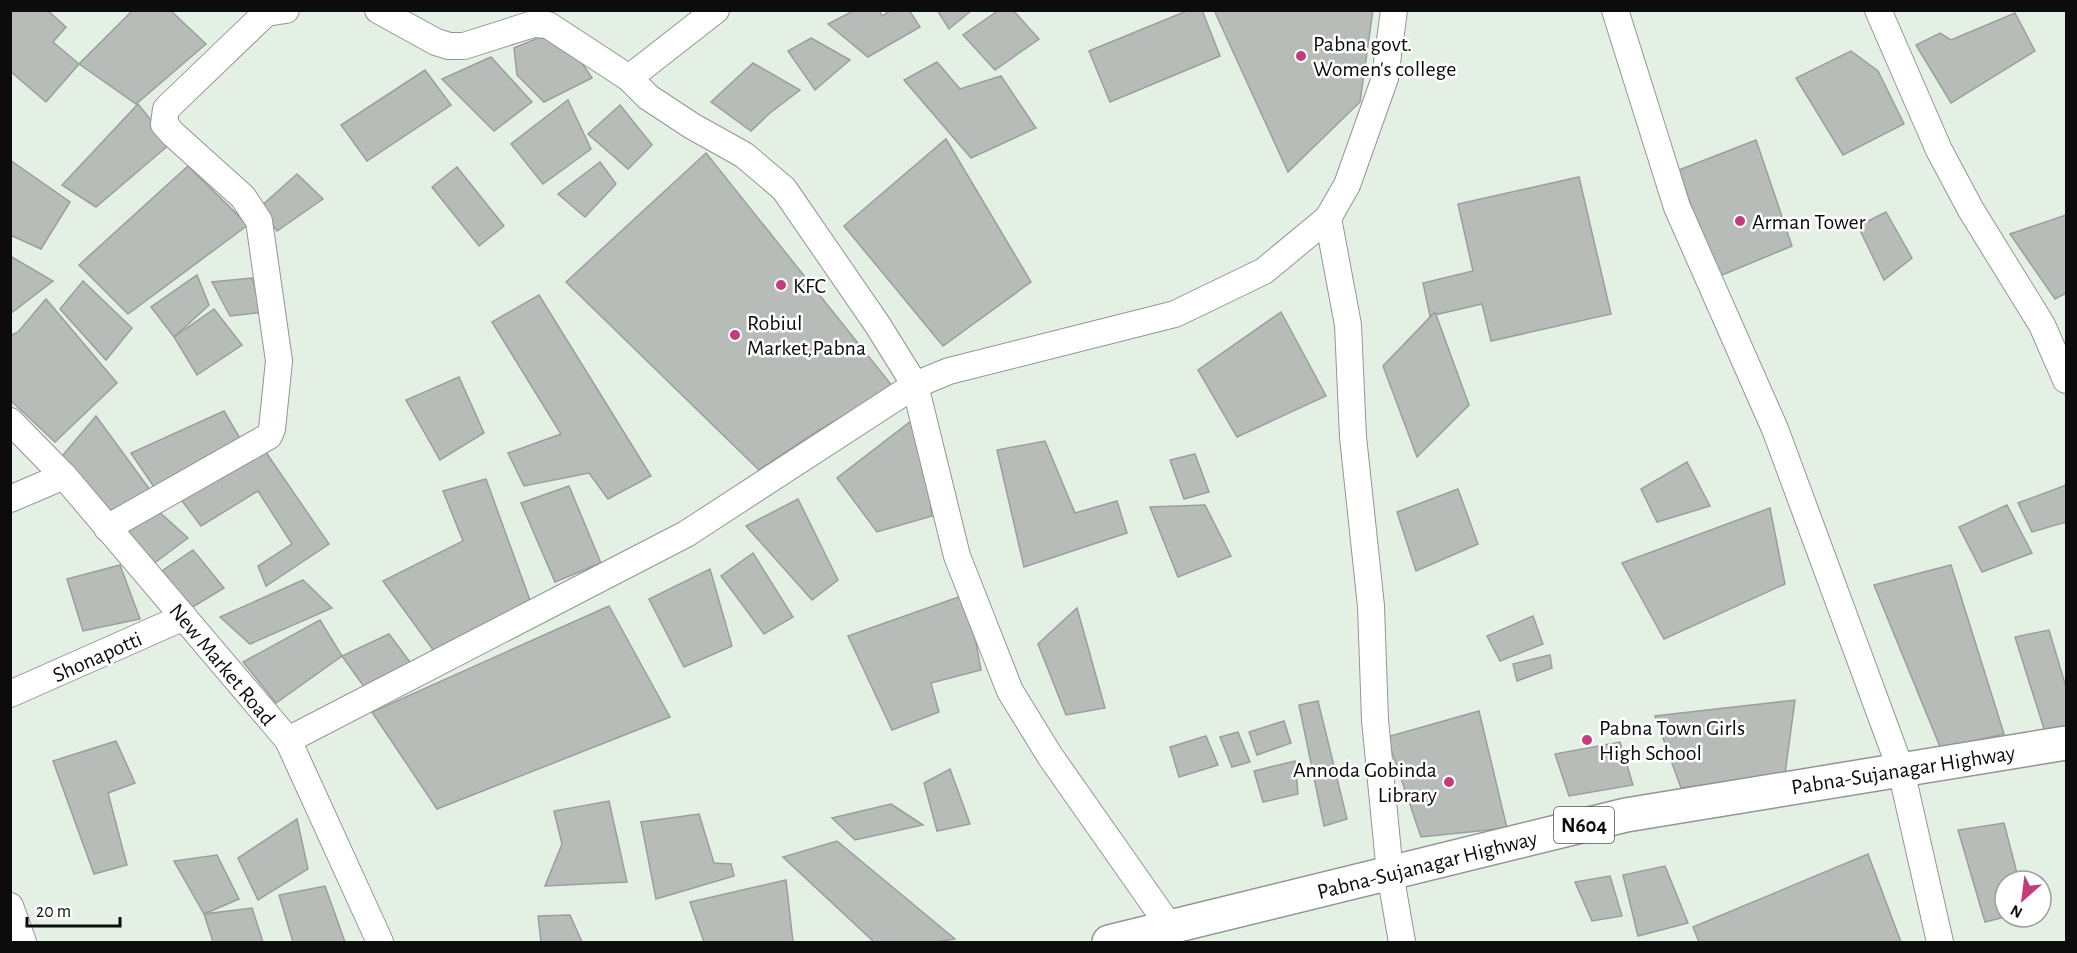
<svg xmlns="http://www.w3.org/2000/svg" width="2077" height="953" viewBox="0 0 2077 953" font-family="'Alegreya Sans',sans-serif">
<rect width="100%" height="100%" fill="#f6faf6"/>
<!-- built -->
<path fill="#e5f0e5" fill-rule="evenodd" d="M10,11H2066V942H11ZM2005,881H2041V917H2005Z"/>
<!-- building -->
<g fill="#b8bcb8" stroke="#9b9f9b" stroke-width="1.5">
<path d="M10,10H47L66,27L53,42L79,64L46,102L10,71Z"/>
<path d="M133,10H170L206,44L136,104L79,64Z"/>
<path d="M855,10H879L882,16L892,10H909L920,27L868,57L828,24Z"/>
<path d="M937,10H972L949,29Z"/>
<path d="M999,10H1013L1039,39L995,70L963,35Z"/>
<path d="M1189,10H1202L1220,56L1110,102L1089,51Z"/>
<path d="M1214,10H1373L1360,102L1288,172Z"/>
<path d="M2015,13L2035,51L1951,103L1916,45L1940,33L1951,40Z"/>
<path d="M540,37L572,48L592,78L544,102L517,75L514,48Z"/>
<path d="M811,38L850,60L815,90L788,51Z"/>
<path d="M1851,51L1878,71L1904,124L1843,155L1796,78Z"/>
<path d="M491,57L532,102L494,131L442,79Z"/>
<path d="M937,62L960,89L1001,76L1036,128L971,158L904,80Z"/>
<path d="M753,63L800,90L770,113L751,131L711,102Z"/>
<path d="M425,70L451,105L367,161L341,125Z"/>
<path d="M568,100L591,149L543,184L511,144Z"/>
<path d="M138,104L170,144L96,207L62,185Z"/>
<path d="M620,105L652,145L628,169L588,134Z"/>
<path d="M946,139L1031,282L943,346L844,226Z"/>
<path d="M1756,140L1792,246L1715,278L1679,170Z"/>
<path d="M706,153L893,387L816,432L759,470L566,282Z"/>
<path d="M10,160L70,202L41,249L10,235Z"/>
<path d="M600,162L616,184L585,217L558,194Z"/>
<path d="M188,166L248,225L128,314L79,265Z"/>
<path d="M457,167L504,226L479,246L432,187Z"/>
<path d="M297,174L323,199L277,231L260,207Z"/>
<path d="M1579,177L1611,314L1491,341L1482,304L1430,316L1423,283L1473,271L1458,204Z"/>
<path d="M1886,212L1912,258L1884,280L1858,226Z"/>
<path d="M2066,215V293L2055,299L2010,234Z"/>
<path d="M10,256L53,281L10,314Z"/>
<path d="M197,275L209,305L174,337L151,307Z"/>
<path d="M252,278L264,312L230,316L212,282Z"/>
<path d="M83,281L132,328L106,360L60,309Z"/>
<path d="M539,295L651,476L608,499L589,473L524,486L508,453L561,434L492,322Z"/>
<path d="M46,299L117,383L55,442L10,400V336L18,332Z"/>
<path d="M214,309L242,345L197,375L174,337Z"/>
<path d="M1281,312L1326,396L1237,437L1198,370Z"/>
<path d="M1435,312L1469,405L1417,457L1383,366Z"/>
<path d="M459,377L484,433L440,460L406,400Z"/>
<path d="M224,411L241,440L154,487L131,453Z"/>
<path d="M919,415L932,516L877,532L837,478Z"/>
<path d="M96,416L153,494L115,518L58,461Z"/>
<path d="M1045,441L1075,513L1117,501L1127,533L1024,567L997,450Z"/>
<path d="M265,451L329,544L266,586L258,566L292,544L258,491L201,526L179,497Z"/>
<path d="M1195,454L1209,492L1184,499L1170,460Z"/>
<path d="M1687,462L1710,506L1657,522L1641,489Z"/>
<path d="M486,479L531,603L436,654L383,581L463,541L443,491Z"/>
<path d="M2066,485V522L2032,532L2018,503Z"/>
<path d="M569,486L601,563L555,582L521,503Z"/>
<path d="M1458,489L1478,544L1416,571L1397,512Z"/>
<path d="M798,499L838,580L812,600L746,526Z"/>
<path d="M1205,505L1231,556L1178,577L1150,507Z"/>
<path d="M2007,505L2032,553L1982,572L1959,527Z"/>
<path d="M1770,508L1785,584L1664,639L1622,563Z"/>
<path d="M156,509L188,538L153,564L120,531Z"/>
<path d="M193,550L224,588L191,608L159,573Z"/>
<path d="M753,553L793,617L764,634L721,576Z"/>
<path d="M120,565L140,619L83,631L67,579Z"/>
<path d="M1951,565L2004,734L1941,749L1874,585Z"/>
<path d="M710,569L732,646L684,667L649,599Z"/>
<path d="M303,580L332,608L250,644L220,617Z"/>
<path d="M967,594L981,670L931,683L939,712L892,730L848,636Z"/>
<path d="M609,606L670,717L437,809L372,712Z"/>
<path d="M1077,608L1105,708L1066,715L1038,644Z"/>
<path d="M1533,616L1543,644L1500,661L1487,636Z"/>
<path d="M320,620L342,656L276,703L243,662Z"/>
<path d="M2049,630L2066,687V731L2045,732L2015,637Z"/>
<path d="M389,634L410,662L367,691L342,656Z"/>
<path d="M1550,655L1552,668L1517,681L1513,664Z"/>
<path d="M1795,700L1785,774L1681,788L1655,716Z"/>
<path d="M1318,701L1347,819L1324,826L1299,705Z"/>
<path d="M1479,711L1507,828L1421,837L1387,737Z"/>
<path d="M1284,721L1291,743L1257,755L1249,732Z"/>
<path d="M1238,732L1250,762L1232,767L1220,737Z"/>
<path d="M1206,736L1218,765L1179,777L1170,747Z"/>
<path d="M116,741L135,783L108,793L127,865L94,874L53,761Z"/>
<path d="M1620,742L1633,785L1569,796L1555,754Z"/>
<path d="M1295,761L1298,794L1263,802L1254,771Z"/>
<path d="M950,769L970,824L937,831L924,783Z"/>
<path d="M609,801L627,882L545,886L562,844L554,811Z"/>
<path d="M891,804L923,825L855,840L832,818Z"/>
<path d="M699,814L714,863L731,864L734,876L656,899L641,822Z"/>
<path d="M297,819L308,869L258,900L238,858Z"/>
<path d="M2004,823L2019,881H2005V917L1985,922L1958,830Z"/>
<path d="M837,841L955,939L934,942H874L783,857Z"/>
<path d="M1868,854L1901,942H1699L1693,927Z"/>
<path d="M217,855L239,899L204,914L174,861Z"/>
<path d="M1665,866L1688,923L1638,936L1623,875Z"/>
<path d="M1610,876L1622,916L1592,921L1575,882Z"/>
<path d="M786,880L793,942H704L690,902Z"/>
<path d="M325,886L345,942H293L279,895Z"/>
<path d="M252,908L263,942H213L204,914Z"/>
<path d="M570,915L582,942H541L538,916Z"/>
</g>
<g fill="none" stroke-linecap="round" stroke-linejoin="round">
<defs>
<g id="minor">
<path d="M264,10L266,13L286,10"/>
<path d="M378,10L436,42L449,46H464L533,24L548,25L629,78"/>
<path d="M716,10L629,78L648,97L692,126L744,155L784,189L877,324L915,385L957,556L1010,691L1050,756L1170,927"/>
<path d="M1615,10L1677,207L1775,429L1901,770L1940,942"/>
<path d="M1878,10L1939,150L1971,210L2042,325L2066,380"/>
<path d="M1328,218L1348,325L1353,437L1371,606L1375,720L1390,873L1402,942"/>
<path d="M10,421L64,476L288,740L380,942"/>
<path d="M10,499L64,476"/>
<path d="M107,528L269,436L272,429L279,361L259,221L243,197L173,134L164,124L166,109L266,13"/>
<path d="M10,694L184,617"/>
<path d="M288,740L686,534L915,385L949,371L1175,314L1264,271L1328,218L1347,185L1385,78L1394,10"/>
<path d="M10,906L23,942"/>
</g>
<path id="trunk" d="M1109,942L1626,815L2066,743"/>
</defs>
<!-- minor casing -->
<use href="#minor" stroke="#929692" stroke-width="28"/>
<!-- trunk casing -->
<use href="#trunk" stroke="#929692" stroke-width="36"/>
<!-- minor -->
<use href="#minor" stroke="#fff" stroke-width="26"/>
<!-- trunk -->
<use href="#trunk" stroke="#fff" stroke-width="33"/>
</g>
<!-- markers -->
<g fill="#c33c7c" stroke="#fff" stroke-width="2">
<circle cx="1301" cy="56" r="6"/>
<circle cx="1740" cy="221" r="6"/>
<circle cx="781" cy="285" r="6"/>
<circle cx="735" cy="335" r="6"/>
<circle cx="1587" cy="740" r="6"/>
<circle cx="1449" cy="782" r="6"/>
</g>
<g text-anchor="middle" stroke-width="5" stroke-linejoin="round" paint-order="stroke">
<!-- shield labels -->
<rect fill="#fff" stroke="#545554" stroke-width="1.5" x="1554" y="807" width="60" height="36" rx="4.5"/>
<g font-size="21" font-weight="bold" fill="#0b0c0b">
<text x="1584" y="832">N604</text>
</g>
<!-- poi labels -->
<g font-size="22" fill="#0b0c0b" stroke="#fff" text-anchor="start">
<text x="1313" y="51">Pabna govt.<tspan x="1313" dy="25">Women's college</tspan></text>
<text x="1752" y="229">Arman Tower</text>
<text x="793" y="293">KFC</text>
<text x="747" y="330">Robiul<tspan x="747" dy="25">Market,Pabna</tspan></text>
<text x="1599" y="735">Pabna Town Girls<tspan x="1599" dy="25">High School</tspan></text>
<text x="1437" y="777" text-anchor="end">Annoda Gobinda<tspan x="1437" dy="25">Library</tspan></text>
</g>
<!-- street labels -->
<g font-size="22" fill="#0b0c0b" stroke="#fff">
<text transform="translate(97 656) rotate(-24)" y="8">Shonapotti</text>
<text transform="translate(223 664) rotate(50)" y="8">New Market Road</text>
<text transform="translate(1903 769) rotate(-9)" y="8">Pabna-Sujanagar Highway</text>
<text transform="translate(1427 864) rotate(-14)" y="8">Pabna-Sujanagar Highway</text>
</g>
</g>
<!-- border -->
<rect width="2077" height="953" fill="none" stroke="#0b0c0b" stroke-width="24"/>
<!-- north arrow -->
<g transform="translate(2023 899) rotate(208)"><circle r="28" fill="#ffffff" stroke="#9d9e9d" stroke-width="1.5"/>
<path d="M0-4.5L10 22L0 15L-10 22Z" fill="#c33c7c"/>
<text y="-9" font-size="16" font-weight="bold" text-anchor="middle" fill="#0b0c0b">N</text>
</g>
<!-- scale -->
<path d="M27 917v9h93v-9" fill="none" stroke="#0b0c0b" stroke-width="3"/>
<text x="36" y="917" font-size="18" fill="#0b0c0b" stroke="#ffffff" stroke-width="4.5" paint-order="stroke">20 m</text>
</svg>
